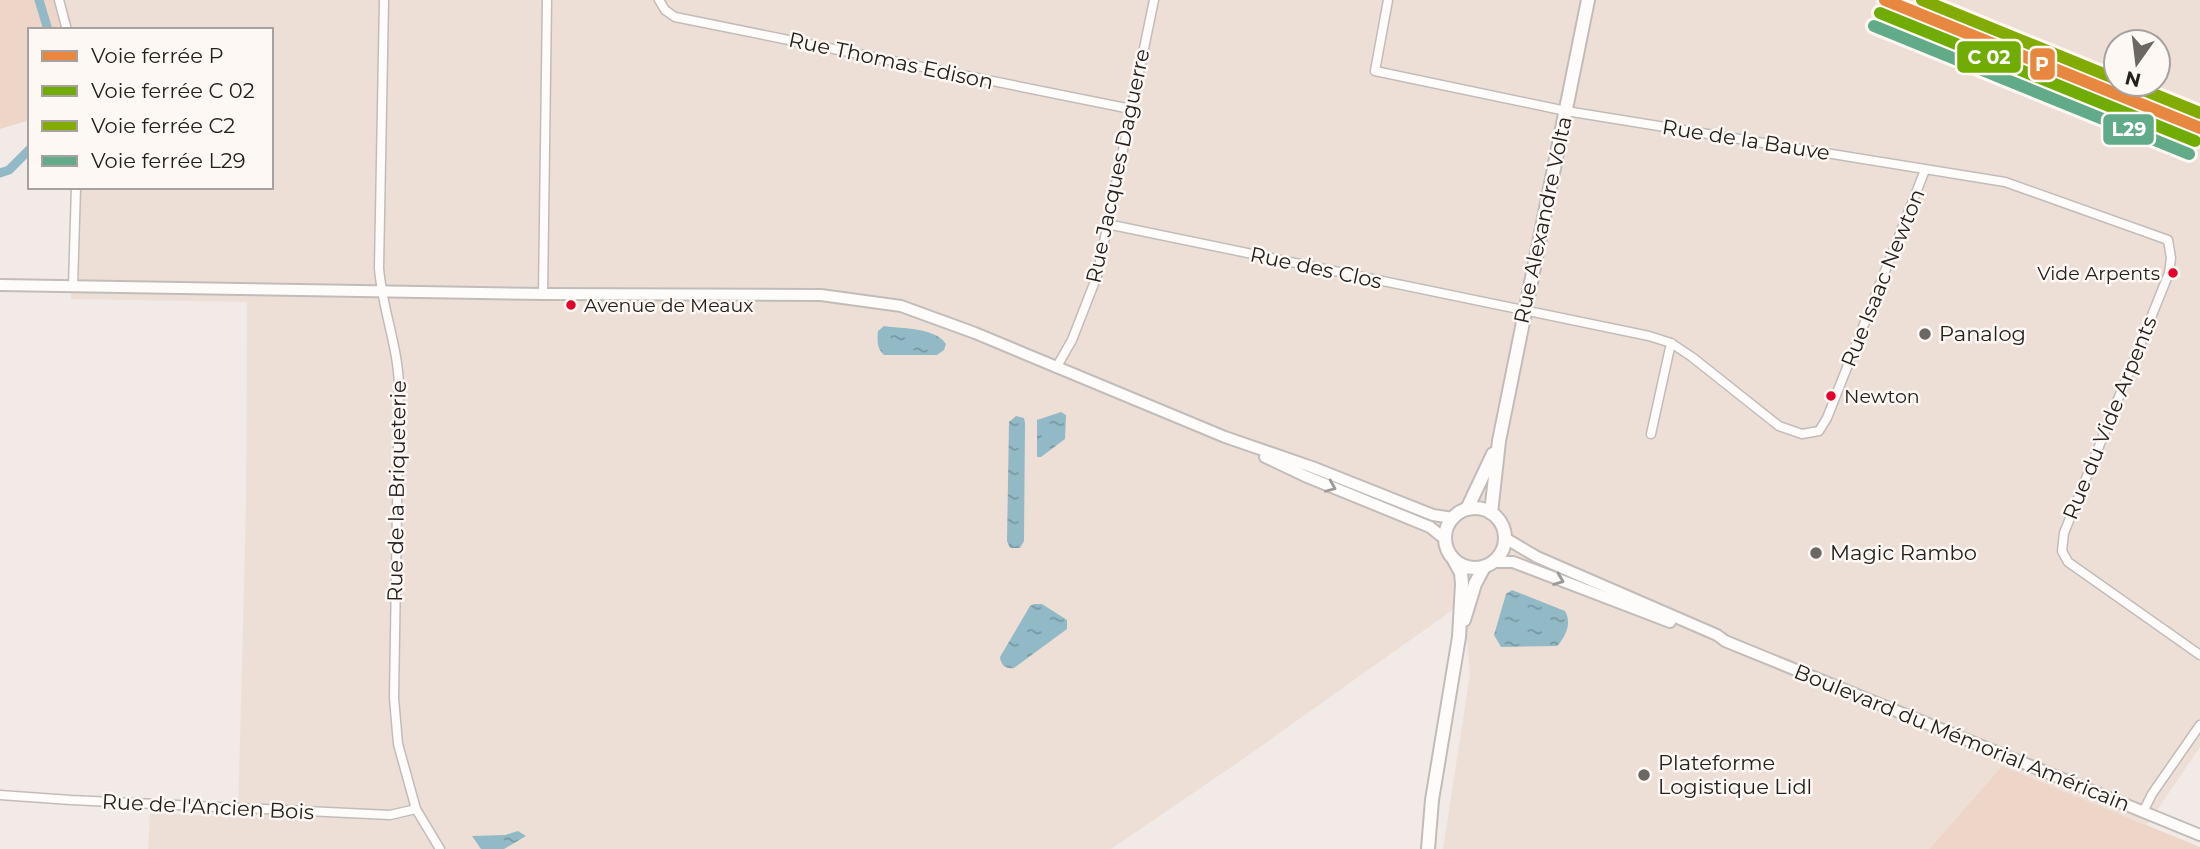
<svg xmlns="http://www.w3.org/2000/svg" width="2200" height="849" viewBox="0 0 2200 849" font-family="Montserrat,sans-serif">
<defs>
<pattern id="water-ripples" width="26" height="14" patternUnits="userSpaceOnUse" patternTransform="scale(1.75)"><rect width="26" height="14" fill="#92bac6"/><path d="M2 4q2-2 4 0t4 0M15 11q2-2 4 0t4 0" fill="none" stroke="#7797a0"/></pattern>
</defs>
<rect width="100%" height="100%" fill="#f2eae6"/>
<!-- built -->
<path fill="#eedfd6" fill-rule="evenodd" d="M57,0H2200V747L2147,825L2002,766L1929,849H1443L1470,674L1466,630L1471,613L1454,609L1243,759L1111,849H148L150,813L238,817L246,507L247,302L71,299L70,187H271V30H66ZM2116,42H2158V84H2116Z"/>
<!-- grass -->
<g fill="#edd6c7">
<path d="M0,0H57L66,30H30V120L0,129Z"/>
<path d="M2002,766L2200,847V849H1929Z"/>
</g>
<!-- water -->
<g fill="url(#water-ripples)">
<path d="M884,326C902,329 935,327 946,344L944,350L937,355H884C877,349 877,340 878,331Z"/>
<path d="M1061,412L1066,415L1065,439L1041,457H1037V420Z"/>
<path d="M1016,416L1024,418L1025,423L1024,541L1020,548H1010L1007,541L1009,422Z"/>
<path d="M1512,590L1565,611C1572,623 1566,636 1557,646L1501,647L1494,635L1506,594Z"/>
<path d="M1034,604H1042L1067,620V629L1014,668C1006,669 1001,666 1000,657L1030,606Z"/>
<path d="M518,831L526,836L504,849H481L472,836L505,835Z"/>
</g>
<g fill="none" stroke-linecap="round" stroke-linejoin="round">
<!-- canal -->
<g stroke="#92bac6" stroke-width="9">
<path d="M39,0L48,30"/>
<path d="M0,173L9,170L30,149"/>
</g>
<defs>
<g id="street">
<path d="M59,0L67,30"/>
<path d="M384,0L379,268C382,308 398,346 399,386L394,698L398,744L416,809L440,849"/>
<path d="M659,0L665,10L675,17L1131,109"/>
<path d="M1388,0L1375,71L1566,111L2005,182L2168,240L2171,258L2169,273L2064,533L2062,551L2068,562L2200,655"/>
<path d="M1107,224L1649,336L1671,343L1692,357L1779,426L1802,434L1819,431L1827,418L1925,170"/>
<path d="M73,286L76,187"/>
<path d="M543,294L547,0"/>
<path d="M1056,368L1072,340L1097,276L1154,0"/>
<path d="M1651,434L1671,343"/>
<path d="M0,795L71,800L390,815L416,809"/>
<path d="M2143,812L2152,794L2200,725"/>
</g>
<g id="secondary">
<path d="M0,285L543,294L821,295L901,306L975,333L1225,437L1312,467L1433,515L1453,518"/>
<path d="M1265,457L1305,476L1430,527L1445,539"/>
<path d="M1505,538L1537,557L1717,635L1725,641L2200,835"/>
<path d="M1494,562H1513L1670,622"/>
</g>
<g id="primary">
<circle cx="1475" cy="538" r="30"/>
<path d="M1467,509L1493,454"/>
<path d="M1491,513L1499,441L1588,0"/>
<path d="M1464,620L1475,584L1484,567"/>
<path d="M1428,849L1432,800L1459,637L1462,584L1461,573L1454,560"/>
</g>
</defs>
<!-- street casing -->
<use href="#street" stroke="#c2bcb9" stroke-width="11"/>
<!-- secondary casing -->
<use href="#secondary" stroke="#c2bcb9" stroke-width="14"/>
<!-- primary casing -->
<use href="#primary" stroke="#c2bcb9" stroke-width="16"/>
<!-- street -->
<use href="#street" stroke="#fdfcfb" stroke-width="8"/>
<!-- secondary -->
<use href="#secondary" stroke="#fdfcfb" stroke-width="10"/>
<!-- primary -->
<use href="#primary" stroke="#fdfcfb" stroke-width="12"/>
<defs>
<path id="rail-1" d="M1885,0L2200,128"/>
<path id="rail-2" d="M1880,13L2195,141"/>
<g id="rail-3">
<path d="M1922,0L2116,79"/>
<path d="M2129,84L2200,113"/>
</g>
<path id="rail-4" d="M1874,26L2189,154"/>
</defs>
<!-- rail-1 casing -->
<use href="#rail-1" stroke="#fef8f5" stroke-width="18"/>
<!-- rail-2 casing -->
<use href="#rail-2" stroke="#fef8f5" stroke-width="18"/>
<!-- rail-3 casing -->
<use href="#rail-3" stroke="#fef8f5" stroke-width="18"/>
<!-- rail-4 casing -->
<use href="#rail-4" stroke="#fef8f5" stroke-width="18"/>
<!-- rail-1 -->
<use href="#rail-1" stroke="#e88840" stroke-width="12"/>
<!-- rail-2 -->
<use href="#rail-2" stroke="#71ac05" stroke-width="12"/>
<!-- rail-3 -->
<use href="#rail-3" stroke="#82ac03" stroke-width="12"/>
<!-- rail-4 -->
<use href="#rail-4" stroke="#62ab88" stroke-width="12"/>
</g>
<!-- one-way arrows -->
<defs><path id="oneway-chevron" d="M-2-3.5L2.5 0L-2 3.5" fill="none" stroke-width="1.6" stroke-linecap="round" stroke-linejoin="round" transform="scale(1.75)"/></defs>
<g stroke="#9c9997">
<use href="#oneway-chevron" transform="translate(1331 487) rotate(23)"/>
<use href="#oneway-chevron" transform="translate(1559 580) rotate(21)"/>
</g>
<!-- markers -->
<g fill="#e4002b" stroke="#fef8f5" stroke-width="2.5">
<circle cx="2173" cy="273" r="6"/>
<circle cx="571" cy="305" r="6"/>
<circle cx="1831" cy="396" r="6"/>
</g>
<g fill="#6d6763" stroke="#fef8f5" stroke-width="2.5">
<circle cx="1925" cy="334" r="7"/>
<circle cx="1816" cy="553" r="7"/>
<circle cx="1644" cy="775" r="7"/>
</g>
<g text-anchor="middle" stroke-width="5" stroke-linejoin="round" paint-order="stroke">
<!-- bus labels -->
<g font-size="19" fill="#25201d" stroke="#fef8f5" text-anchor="start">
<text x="2160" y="280" text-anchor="end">Vide Arpents</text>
<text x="584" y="312">Avenue de Meaux</text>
<text x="1844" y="403">Newton</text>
</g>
<!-- street labels -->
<g font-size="21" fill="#25201d" stroke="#fef8f5">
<text transform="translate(891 61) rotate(12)" y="7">Rue Thomas Edison</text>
<text transform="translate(1746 140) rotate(9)" y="7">Rue de la Bauve</text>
<text transform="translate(1118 166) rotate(-78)" y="7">Rue Jacques Daguerre</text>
<text transform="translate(1543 220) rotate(-78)" y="7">Rue Alexandre Volta</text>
<text transform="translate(1316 268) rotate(12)" y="7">Rue des Clos</text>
<text transform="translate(1883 278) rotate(-68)" y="7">Rue Isaac Newton</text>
<text transform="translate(2110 418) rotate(-68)" y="7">Rue du Vide Arpents</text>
<text transform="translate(397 491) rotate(-89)" y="7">Rue de la Briqueterie</text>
<text transform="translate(1962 738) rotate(22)" y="7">Boulevard du Mémorial Américain</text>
<text transform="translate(208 807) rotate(3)" y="7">Rue de l'Ancien Bois</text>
</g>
<!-- poi labels -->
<g font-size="21" fill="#25201d" stroke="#fef8f5" text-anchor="start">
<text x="1939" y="341">Panalog</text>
<text x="1830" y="560">Magic Rambo</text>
<text x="1658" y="770">Plateforme<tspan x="1658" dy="24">Logistique Lidl</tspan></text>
</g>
</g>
<g stroke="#fef8f5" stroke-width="2.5">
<rect x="1956" y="40" width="66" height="34" rx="7" fill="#71ac05"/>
<rect x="2029" y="47" width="27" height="34" rx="7" fill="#e88840"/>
<rect x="2102" y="113" width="53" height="33" rx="7" fill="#62ab88"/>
</g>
<g font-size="19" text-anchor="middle" font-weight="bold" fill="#fff">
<text x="1989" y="64">C 02</text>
<text x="2042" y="71">P</text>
<text x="2129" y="136">L29</text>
</g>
<!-- legend -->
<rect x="28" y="28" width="245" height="161" fill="#fef8f5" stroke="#a7a29f" stroke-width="2"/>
<rect x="42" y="51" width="35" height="10" fill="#e88840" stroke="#a7a29f" stroke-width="2"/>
<text x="91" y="63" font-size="21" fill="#25201d">Voie ferrée P</text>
<rect x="42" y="86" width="35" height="10" fill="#71ac05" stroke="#a7a29f" stroke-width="2"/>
<text x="91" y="98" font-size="21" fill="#25201d">Voie ferrée C 02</text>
<rect x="42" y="121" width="35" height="10" fill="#82ac03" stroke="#a7a29f" stroke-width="2"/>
<text x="91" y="133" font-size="21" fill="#25201d">Voie ferrée C2</text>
<rect x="42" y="156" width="35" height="10" fill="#62ab88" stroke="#a7a29f" stroke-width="2"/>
<text x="91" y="168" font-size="21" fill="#25201d">Voie ferrée L29</text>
<!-- north arrow -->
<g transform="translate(2137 63) rotate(194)"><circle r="33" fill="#fef8f5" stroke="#a7a29f" stroke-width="2"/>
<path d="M0-5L12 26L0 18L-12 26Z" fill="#6d6763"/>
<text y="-10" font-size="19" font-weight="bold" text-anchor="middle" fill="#25201d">N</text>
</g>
</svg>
